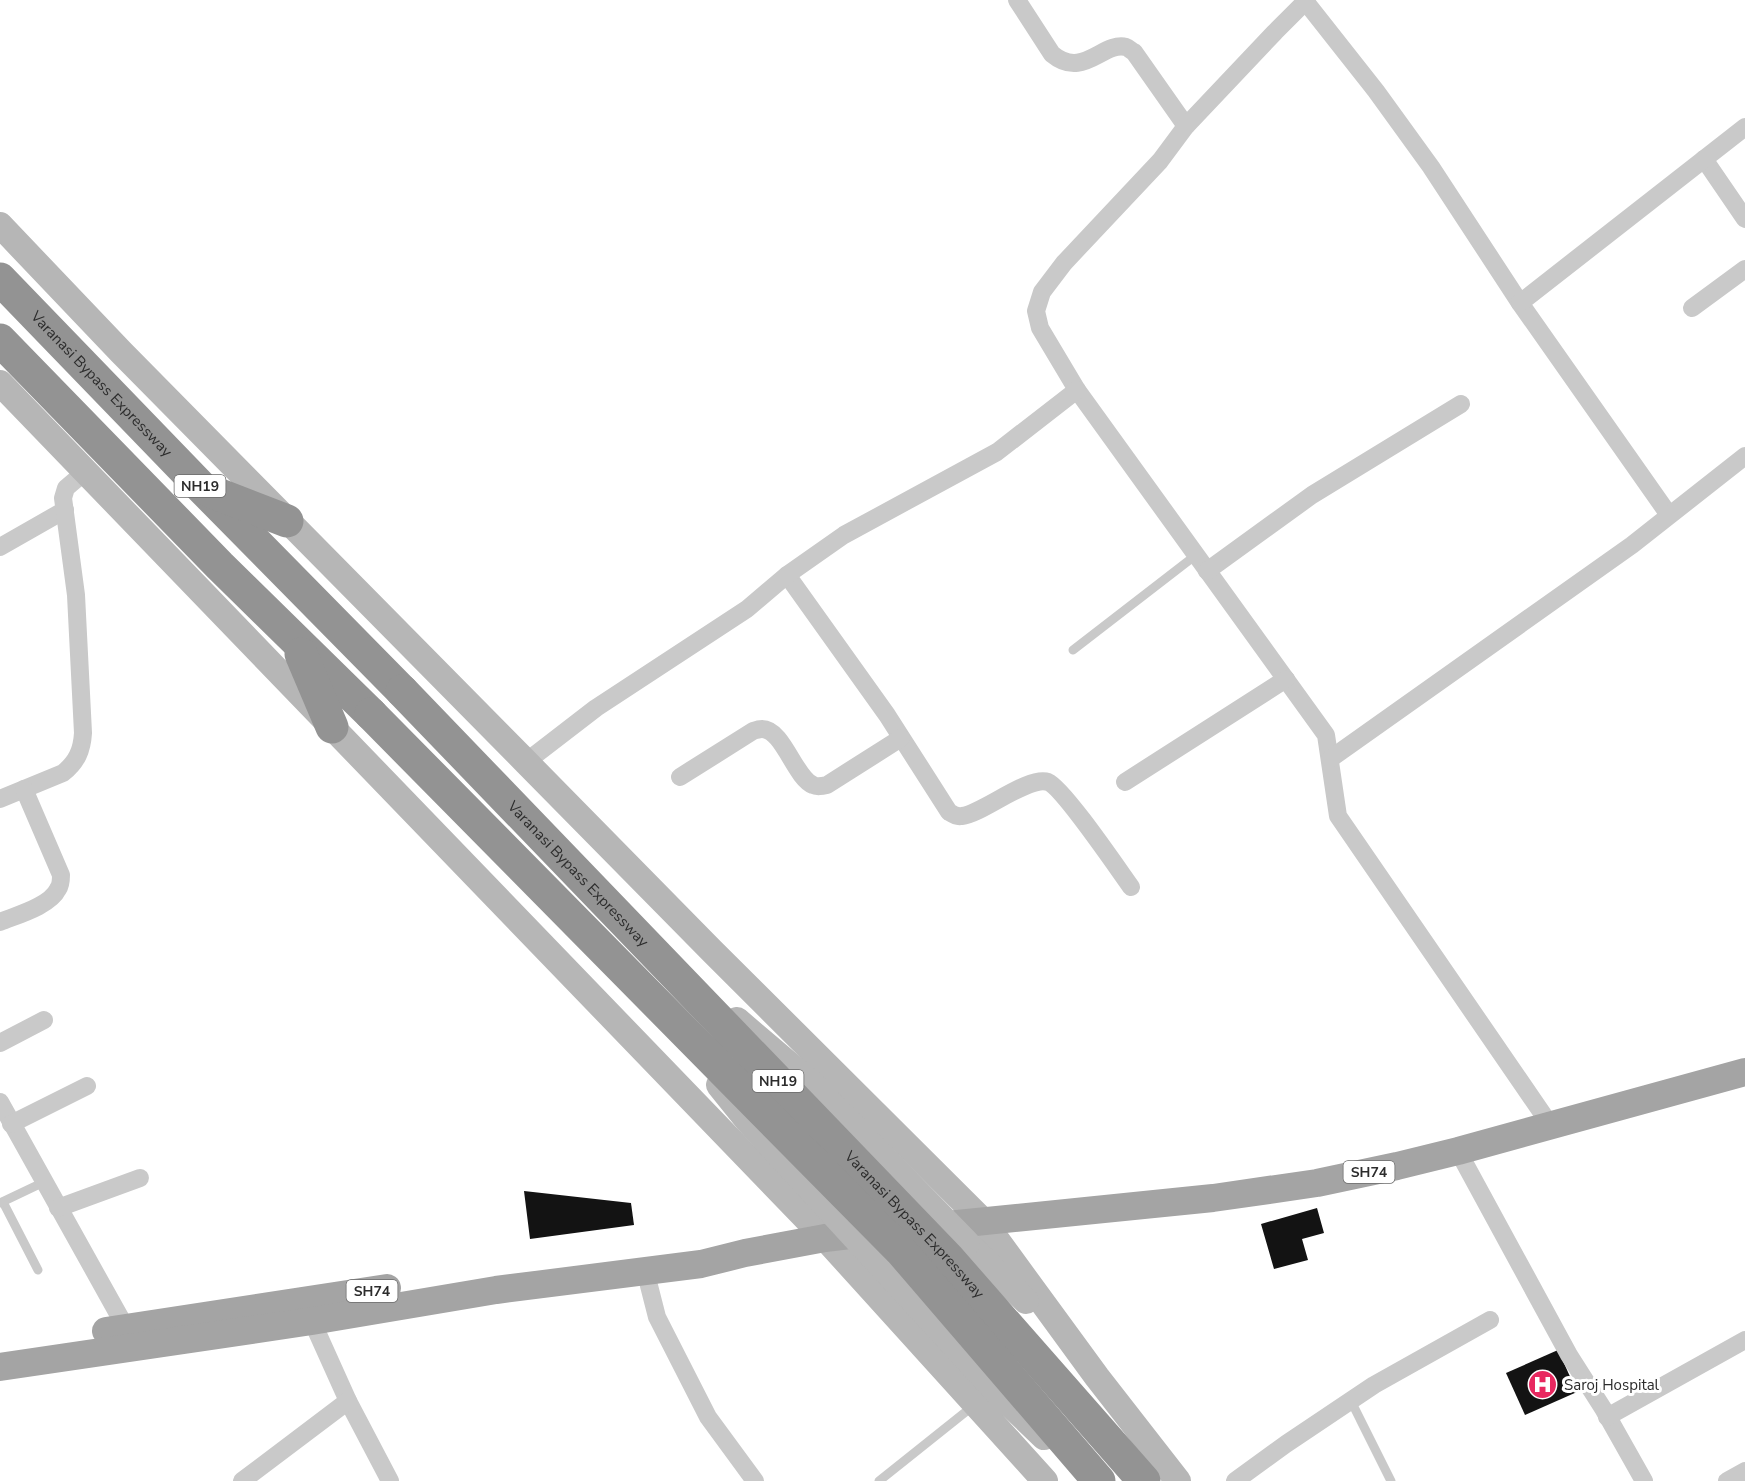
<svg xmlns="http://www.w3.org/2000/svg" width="1745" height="1481" viewBox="0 0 1745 1481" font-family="'Nunito Sans',sans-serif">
<rect width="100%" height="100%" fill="#fff"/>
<!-- building -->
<g fill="#131313">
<path d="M524,1191L631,1203L634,1225L530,1239Z"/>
<path d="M1317,1208L1324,1233L1302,1239L1308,1260L1274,1269L1261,1224Z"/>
<path d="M1558,1350L1577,1392L1525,1415L1506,1373Z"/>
</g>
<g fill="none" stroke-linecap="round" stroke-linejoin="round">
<!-- lane -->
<g stroke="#c9c9c9" stroke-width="9">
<path d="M1073,650L1196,555"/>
<path d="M3,1202L38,1270"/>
<path d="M0,1203L44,1182"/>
<path d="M1351,1401L1391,1481"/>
<path d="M879,1481L973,1406"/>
</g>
<!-- street -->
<g stroke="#c9c9c9" stroke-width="18">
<path d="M1017,0L1052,54C1083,80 1103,41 1126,47C1129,48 1131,51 1134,52L1186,126"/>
<path d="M1307,0L1275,32L1186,126L1160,161L1064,263L1042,292L1036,311L1040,328L1077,390L1326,735L1338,816L1551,1126"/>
<path d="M1305,1L1376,91L1431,167L1520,303L1669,515"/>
<path d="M1704,159L1745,219"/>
<path d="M1520,303L1745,127"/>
<path d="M1692,308L1745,269"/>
<path d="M0,547L65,510"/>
<path d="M1207,571L1312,495L1461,404"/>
<path d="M787,575L887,715L949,812C954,815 957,817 962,816C982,814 1029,775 1048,782C1063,788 1118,869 1131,887"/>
<path d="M1330,759L1632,545L1745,456"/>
<path d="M526,762L596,708L747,609L787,575L844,535L997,452L1077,390"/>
<path d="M680,777L753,731C756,730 759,729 762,729C783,729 795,778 813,785C817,787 822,786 827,785L901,738"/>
<path d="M1125,782L1286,679"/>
<path d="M0,799L63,773C77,762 82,750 83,733L76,595L63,498L66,488L86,471"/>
<path d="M0,922C17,915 50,906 58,889C61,885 61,880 61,875L24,789"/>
<path d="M0,1043L44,1020"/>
<path d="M0,1102L126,1328"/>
<path d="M11,1124L87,1086"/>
<path d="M1458,1151L1569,1355L1604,1410L1644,1481"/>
<path d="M58,1208L140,1178"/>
<path d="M645,1270L657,1317L708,1417L755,1481"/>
<path d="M312,1321L348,1401L390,1481"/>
<path d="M1607,1417L1745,1340"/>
<path d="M242,1481L348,1401"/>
<path d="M1235,1481L1286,1444L1374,1385L1490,1320"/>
<path d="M1727,1481L1745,1471"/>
</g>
<!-- secondary -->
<g stroke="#b6b6b6" stroke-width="26">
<path d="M0,225L121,352L526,762L712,951L983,1221L1097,1377L1178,1481"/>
<path d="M0,383L825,1238L1045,1481"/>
<path d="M967,1243L1026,1301"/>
</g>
<!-- primary -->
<g stroke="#a4a4a4" stroke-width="28">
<path d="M927,1227L1213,1198L1317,1183L1397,1166L1458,1151L1745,1072"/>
<path d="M106,1331L387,1288"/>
<path d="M0,1367L312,1321L496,1290L701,1264L745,1253L825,1238L875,1232"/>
</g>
<!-- highway -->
<g stroke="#939393" stroke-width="33">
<path id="s1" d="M0,279L202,488L402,691"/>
<path d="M0,340L220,566L371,714"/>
<path d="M212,492L287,521"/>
<path d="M301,654L332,727"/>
</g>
<!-- secondary-bridge -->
<g stroke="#b6b6b6" stroke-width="26">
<path d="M737,1020L811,1083L967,1243"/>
<path d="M719,1085L748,1121L998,1393L1044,1437"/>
</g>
<!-- highway-bridge -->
<g stroke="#939393" stroke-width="33">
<path id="s2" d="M402,691L948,1258L1144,1481"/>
<path d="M371,714L902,1252L1099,1481"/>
</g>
</g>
<!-- icons -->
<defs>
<symbol id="hospital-disc" viewBox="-11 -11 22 22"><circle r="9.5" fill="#e82860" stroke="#fff"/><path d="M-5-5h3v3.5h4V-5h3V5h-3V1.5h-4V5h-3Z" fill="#fff"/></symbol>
</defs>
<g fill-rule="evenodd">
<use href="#hospital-disc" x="1526" y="1368" width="33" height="33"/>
</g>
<g text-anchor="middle" stroke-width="6" stroke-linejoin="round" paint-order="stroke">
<!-- shield labels -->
<g fill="#fff" stroke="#6b6b6b" stroke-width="1.5">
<rect x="174.5" y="475" width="51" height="22" rx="4.5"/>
<rect x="752.5" y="1070" width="51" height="22" rx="4.5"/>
<rect x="1343.5" y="1161" width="51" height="22" rx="4.5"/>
<rect x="346.5" y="1280" width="51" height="22" rx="4.5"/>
</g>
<g font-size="14" font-weight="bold" fill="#2c2c2c">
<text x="200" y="491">NH19</text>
<text x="778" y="1086">NH19</text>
<text x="1369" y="1177">SH74</text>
<text x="372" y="1296">SH74</text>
</g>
<!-- street labels -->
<g font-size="15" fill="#2c2c2c" stroke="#fff">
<text dy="5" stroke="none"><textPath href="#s1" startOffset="146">Varanasi Bypass Expressway</textPath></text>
<text dy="5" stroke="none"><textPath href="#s2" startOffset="254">Varanasi Bypass Expressway</textPath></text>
<text dy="5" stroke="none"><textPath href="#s2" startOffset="740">Varanasi Bypass Expressway</textPath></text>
</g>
<!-- poi labels -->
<g font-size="15" fill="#2c2c2c" stroke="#fff" text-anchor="start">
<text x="1564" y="1390">Saroj Hospital</text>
</g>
</g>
</svg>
